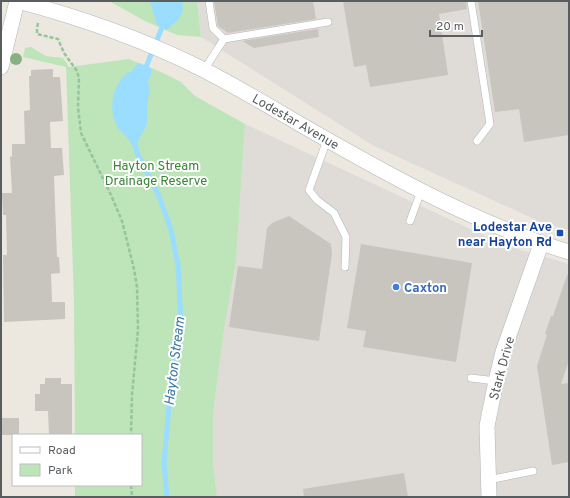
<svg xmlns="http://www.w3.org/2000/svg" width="570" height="498" viewBox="0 0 570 498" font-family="Overpass,sans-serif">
<rect width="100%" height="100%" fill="#ece8df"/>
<!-- industrial -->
<g fill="#dfdbd7">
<path d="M197,1H569V230L543,223L374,146L201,37Z"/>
<path d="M245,124L507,246L569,264V497H217L213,462V414L224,330L236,261Z"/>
</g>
<!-- green -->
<g fill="#bee4ba">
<path d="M109,1H197L201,37L177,35L145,21Z"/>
<path d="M31,47L46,56L63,58L69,67L129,59L161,72L181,82L195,96L245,124L236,261L224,330L213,414V462L217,497H75V485H141V435H75L74,302L66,67L23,57L25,48Z"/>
</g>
<!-- water -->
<g fill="#9bddff">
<path d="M150,1H182C186,14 176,23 166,30L157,25Z"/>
<path d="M139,63L151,68V75L148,81L150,91L147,104V124L138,142L137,153C133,147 130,140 125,135C122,132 118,129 117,126C110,113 111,96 118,84C122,78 125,73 131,72L134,67Z"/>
</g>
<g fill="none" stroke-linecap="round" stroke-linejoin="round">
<!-- stream -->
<g stroke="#9bddff" stroke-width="5">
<path d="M144,72L163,25L162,21"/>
<path d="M136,147L137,153L159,196L171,230L178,265L181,324L170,394L164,463L167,497"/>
</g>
</g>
<!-- building -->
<g fill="#c8c5be">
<path d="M214,1H313L316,19L228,33L218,26Z"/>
<path d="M343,1H466L467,9L439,14L448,75L370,87L366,65L354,67Z"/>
<path d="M478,1H569V135L524,142L519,109L495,112Z"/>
<path d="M318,29L319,37L254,48L242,41Z"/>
<path d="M53,69V77H60L63,121L50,122L51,148H62L64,175L54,176L57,257H59L60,273L51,274L52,302H65V319L4,322L3,255H7L6,215H3L2,193H12L10,156L12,157V144H25L24,111L30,110L29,76H31V70Z"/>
<path d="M289,216L331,244L332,254L319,341L229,327L238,266L262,269L267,228L272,223Z"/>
<path d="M361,244L472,263L456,362L363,347L366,331L347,328Z"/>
<path d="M567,275H569V360L561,384L569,383V462L552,465L537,366L547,335L545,334L551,316H553Z"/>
<path d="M45,378H61V384H72V435H49L48,411H35V394H40V384H45Z"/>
<rect x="1" y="418" width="18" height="17"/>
<path d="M404,473L408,497H304L303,489Z"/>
</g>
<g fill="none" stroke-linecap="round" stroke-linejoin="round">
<defs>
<g id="service">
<path d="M209,1L213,28L224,39"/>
<path d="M471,1L490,124L477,141"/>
<path d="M204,70L224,39L328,22"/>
<path d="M327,140L309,190L317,200L334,213L346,237L345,267"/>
<path d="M410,221L421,191"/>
<path d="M471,378L496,381"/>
<path d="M488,480L533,471"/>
</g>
<g id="minor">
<path d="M18,1C82,18 145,40 204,70C245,91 285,116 326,139C403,183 483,226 569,252"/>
<path d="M1,67L17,1"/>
<path d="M489,497L487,426L496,381L503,352L541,244"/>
</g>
</defs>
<!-- service casing -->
<use href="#service" stroke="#b2b6ba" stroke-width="8"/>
<!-- minor casing -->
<use href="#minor" stroke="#b2b6ba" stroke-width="16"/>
<!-- path -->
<g stroke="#94c59d" stroke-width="2.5" stroke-dasharray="4 2" stroke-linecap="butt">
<path d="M38,23L37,28V34L58,39L64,53L77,71L79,78L78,107L81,133L111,195L122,221L134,269L137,287L138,330L132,395L131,435"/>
<path d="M131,485L132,497"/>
</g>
<!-- service -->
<use href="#service" stroke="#fff" stroke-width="7"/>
<!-- minor -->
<use href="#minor" stroke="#fff" stroke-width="15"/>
</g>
<!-- trees -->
<circle fill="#88b181" cx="16" cy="59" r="6"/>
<!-- markers -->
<rect fill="#1a4fb4" stroke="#fff" stroke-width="1.5" x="556" y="229" width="8" height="8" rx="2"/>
<circle fill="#3f7fe0" stroke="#fff" stroke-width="1.5" cx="396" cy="287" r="4"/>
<g text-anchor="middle" stroke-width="4" stroke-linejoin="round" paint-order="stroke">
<!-- street labels -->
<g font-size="13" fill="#585d60" stroke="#fff">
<text transform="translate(296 121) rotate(30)" y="5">Lodestar Avenue</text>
<text transform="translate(501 368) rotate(-75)" y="5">Stark Drive</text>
</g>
<!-- park labels -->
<g font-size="13" fill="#378434" stroke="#fff">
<text x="156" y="170">Hayton Stream<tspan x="156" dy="15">Drainage Reserve</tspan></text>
</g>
<!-- transit labels -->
<g font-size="13" font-weight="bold" fill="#164399" stroke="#fff" text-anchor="end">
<text x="552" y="231">Lodestar Ave<tspan x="552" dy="15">near Hayton Rd</tspan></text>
</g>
<!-- shop labels -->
<g font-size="13" font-weight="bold" fill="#366cbe" stroke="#fff" text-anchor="start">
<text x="404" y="292">Caxton</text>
</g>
<!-- water labels -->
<g font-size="14" font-style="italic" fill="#3879a7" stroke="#fff">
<text transform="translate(174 361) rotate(-83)" y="5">Hayton Stream</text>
</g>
</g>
<!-- border -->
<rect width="570" height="498" fill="none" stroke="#585d60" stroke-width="4"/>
<!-- legend -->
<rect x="12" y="434" width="130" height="52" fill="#ffffff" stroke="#bcbebf"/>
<rect x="20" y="447" width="20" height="6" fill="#ffffff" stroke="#bcbebf"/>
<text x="48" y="454" font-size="12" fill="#585d60">Road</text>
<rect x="20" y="464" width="20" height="12" fill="#bee4ba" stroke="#bcbebf"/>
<text x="48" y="474" font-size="12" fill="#585d60">Park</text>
<!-- scale -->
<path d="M430 30v6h52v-6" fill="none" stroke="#585d60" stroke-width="2"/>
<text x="436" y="30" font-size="12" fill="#585d60" stroke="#ffffff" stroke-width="3" paint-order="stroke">20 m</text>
</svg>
